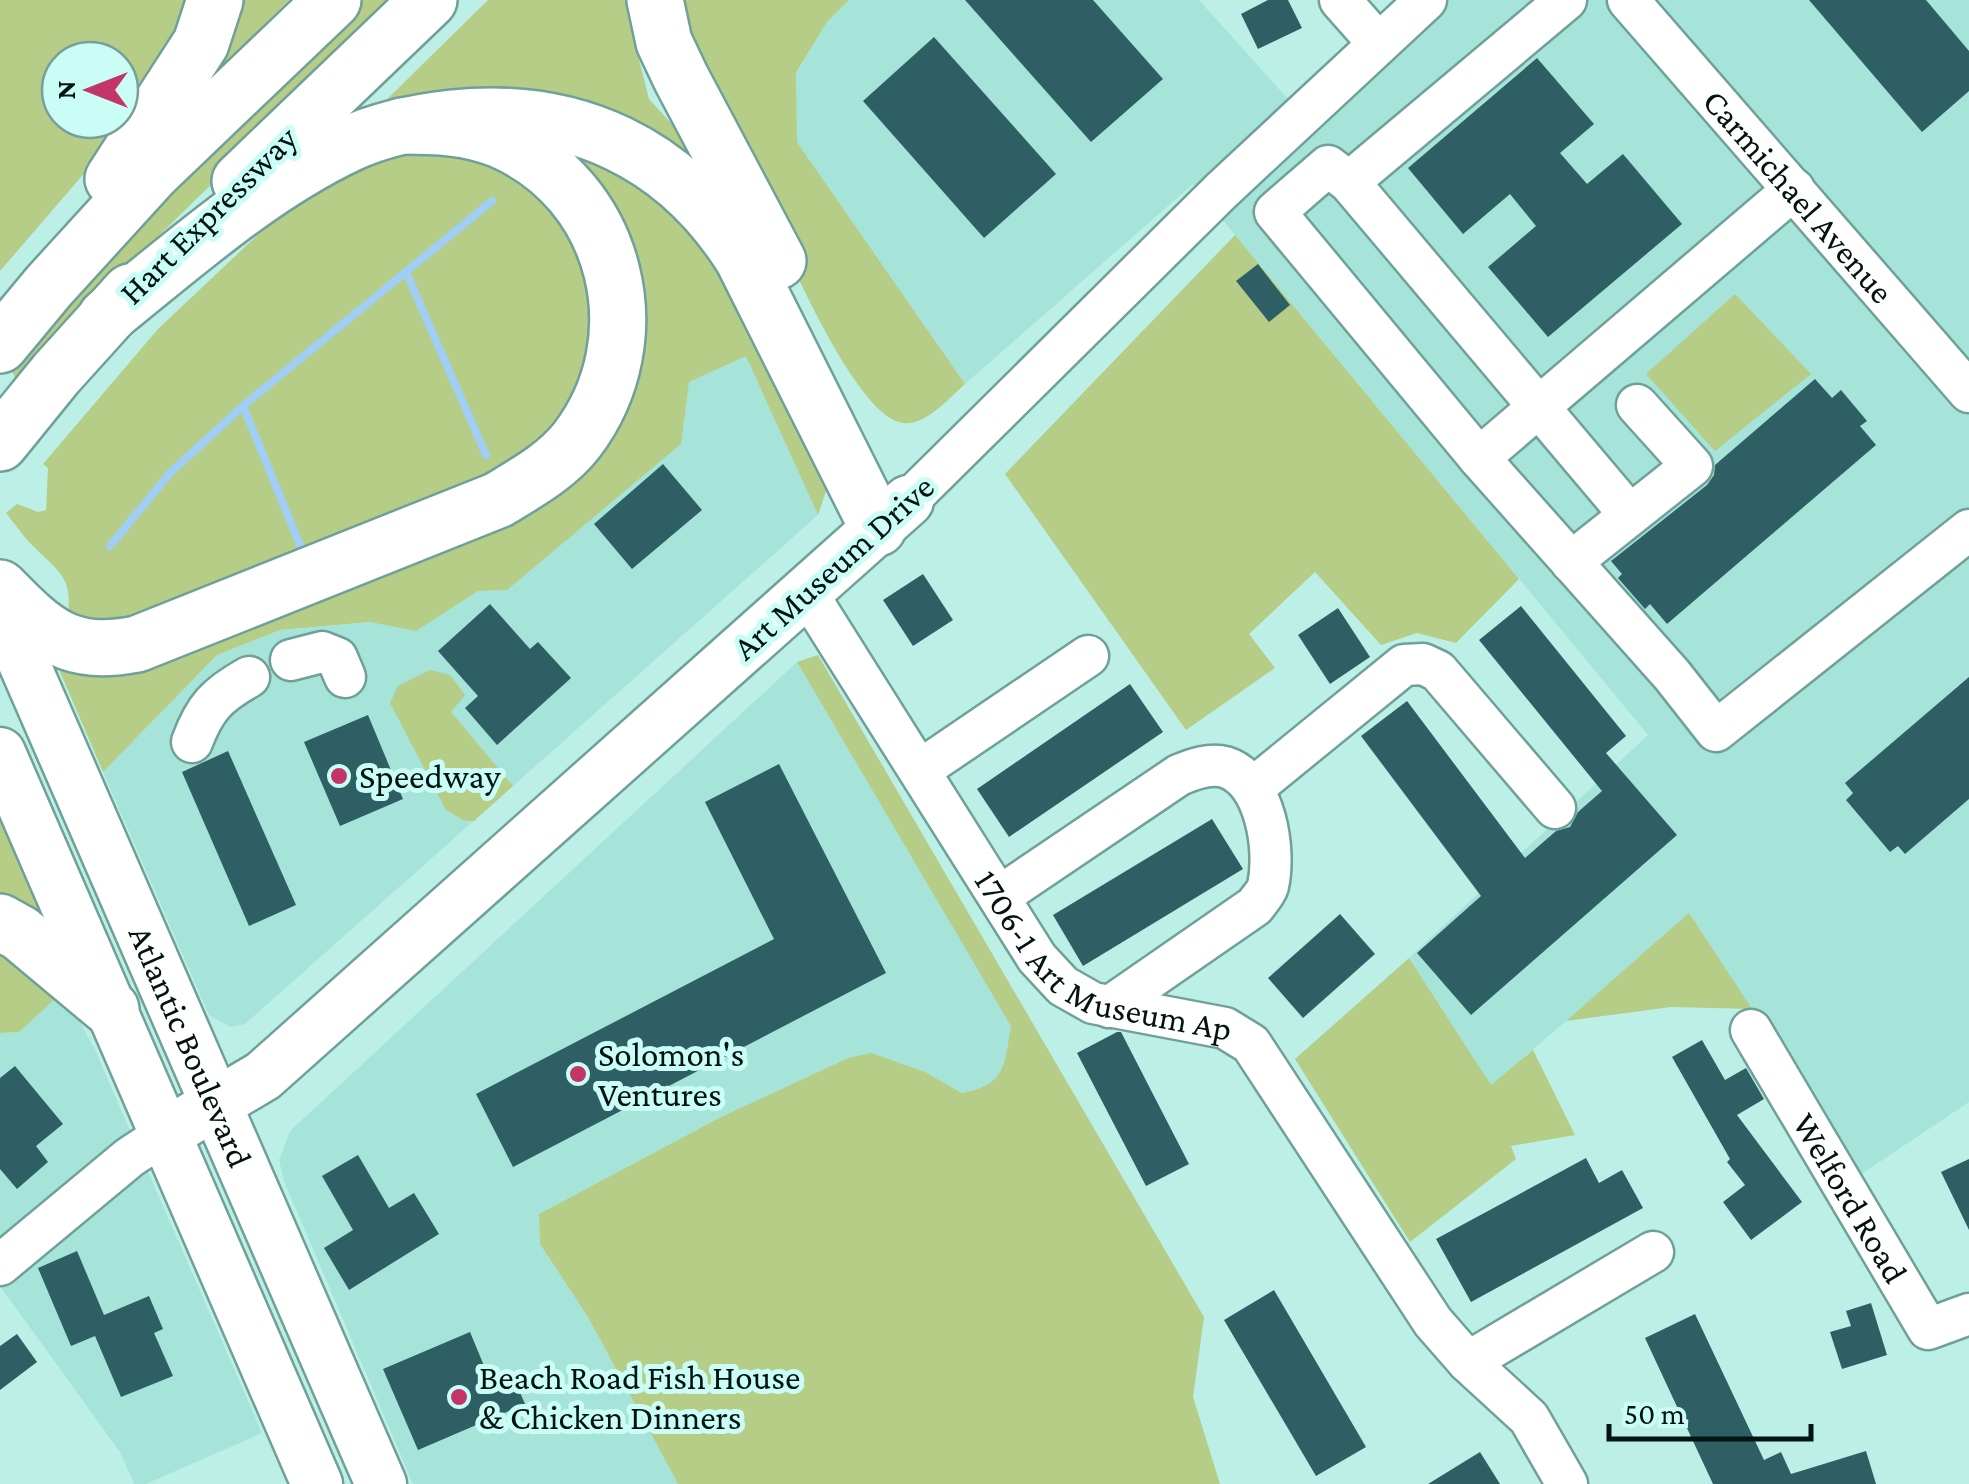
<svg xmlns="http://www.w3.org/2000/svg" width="1969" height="1484" viewBox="0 0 1969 1484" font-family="'Crimson Pro',serif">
<rect width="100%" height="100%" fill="#bcf0e7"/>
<!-- built -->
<g fill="#a6e3d9">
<path d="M849,0H1199L1289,100L1397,0H1969V1102L1860,1175L1689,914L1491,1086L1409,958L1648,735L1193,184L965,384L797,142L796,74L827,22Z"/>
<path d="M747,355L818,515L245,1024L230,1027L209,1015L103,772L217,655L280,630L371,622L416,630L478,591L507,590L680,444L689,382Z"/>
<path d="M797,662L1012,1026L1002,1074L986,1088L962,1093L925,1072L848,1058L721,1117L539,1214L540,1244L588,1317L678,1484H413L284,1181L279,1160L290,1131Z"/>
<path d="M64,991L95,1050L262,1433L146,1484H134L120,1452L0,1286V1033L19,1032Z"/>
</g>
<!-- green -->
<g fill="#b5cd87" fill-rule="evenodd">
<path d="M0,0H201L144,104L0,271ZM60,60H120V120H60Z"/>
<path d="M229,0H289L190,99Z"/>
<path d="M358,0H400L136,258L18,383L10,368L83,275Z"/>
<path d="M488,0H628L627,13L649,99L702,157L710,185L375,111Z"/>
<path d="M684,0H849L827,22L796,73L797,142L965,384C949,398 926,426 903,423C847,416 757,185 735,131C722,101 707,71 693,41Z"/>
<path d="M457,142L557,195L606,329L547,455L125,634L68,613C73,575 55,569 32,545C23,536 15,524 6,513L17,504L38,512L46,510L48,468L43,464L158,329L319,177L353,156Z"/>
<path d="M599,150L715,243L825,479L827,488L818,515L746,356L689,382L681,444L507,590L478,591L416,631L370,622L280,630L217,655L103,772L58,667L56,652L355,574L612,401L562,153Z"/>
<path d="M1235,235L1519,579L1456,643L1417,633L1381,645L1315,572L1249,634L1275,668L1186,730L1005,474Z"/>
<path d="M1735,294L1811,374L1715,451L1646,374Z"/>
<path d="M818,655L1204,1317L1193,1397L1220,1484H678L588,1317L540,1244L539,1214L721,1117L848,1058L871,1053L925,1072L962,1093C1006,1085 1004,1066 1011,1026L797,662Z"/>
<path d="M430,670L450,675L465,695L451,712L513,786L474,821H465L446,810L390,703L398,686Z"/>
<path d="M0,814L44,919L0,909Z"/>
<path d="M1689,913L1752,1009L1671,1007L1566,1021Z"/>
<path d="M0,936L64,991L19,1032L0,1033Z"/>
<path d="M1409,958L1491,1085L1533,1050L1575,1135L1511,1146L1516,1159L1410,1242L1295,1059Z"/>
</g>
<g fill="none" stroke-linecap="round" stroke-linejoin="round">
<!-- stream -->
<g stroke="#a0cef4" stroke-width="8">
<path d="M406,272L486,455"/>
<path d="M243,406L300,545"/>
<path d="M110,546L170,473L243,406L492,201"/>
</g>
</g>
<!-- building -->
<g fill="#2d5f64">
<path d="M965,0H1093L1163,79L1091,142Z"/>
<path d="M1268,0H1288L1302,28L1258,49L1241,14Z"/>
<path d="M1809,0H1926L1969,51V91L1922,132Z"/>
<path d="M934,37L1056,174L984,238L863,101Z"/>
<path d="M1537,58L1594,124L1560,153L1587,184L1623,154L1682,224L1548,337L1488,267L1536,226L1510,194L1463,234L1408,168Z"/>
<path d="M1258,264L1290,305L1269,322L1236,281Z"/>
<path d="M1815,379L1832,398L1841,390L1867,421L1860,426L1876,445L1667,624L1650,604L1645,609L1618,578L1622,574L1611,561L1707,485L1714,475L1715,465Z"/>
<path d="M663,464L702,510L632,569L594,524Z"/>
<path d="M923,574L953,620L913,646L883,600Z"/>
<path d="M490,604L530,649L538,642L571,678L497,745L465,708L478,696L438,651Z"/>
<path d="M1521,606L1626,736L1606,753L1677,835L1471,1015L1417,953L1481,896L1361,736L1407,701L1525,858L1556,831L1570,827L1578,812L1602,791L1479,640Z"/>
<path d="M1338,608L1370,657L1330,684L1298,635Z"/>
<path d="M1969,677V799L1905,854L1898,846L1890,852L1846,800L1853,793L1845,783Z"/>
<path d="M1130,684L1163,732L1009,837L977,789Z"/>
<path d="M368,715L403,799L340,826L304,742Z"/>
<path d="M228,751L296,905L249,926L182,772Z"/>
<path d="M779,764L886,973L513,1167L476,1094L774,939L705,802Z"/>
<path d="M1212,819L1243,869L1083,966L1053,915Z"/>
<path d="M1340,914L1375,954L1303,1018L1268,978Z"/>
<path d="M1117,1032H1121L1189,1164L1146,1186L1077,1053Z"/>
<path d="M1702,1040L1725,1080L1746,1068L1764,1099L1737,1115L1802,1202L1751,1240L1723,1202L1745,1185L1727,1162L1730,1159L1672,1057Z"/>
<path d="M15,1066L63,1124L36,1146L48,1162L17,1189L0,1169V1078Z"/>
<path d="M358,1155L389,1208L414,1193L439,1234L349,1290L324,1248L353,1230L322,1176Z"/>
<path d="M1586,1158L1599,1183L1622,1170L1643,1208L1471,1302L1436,1239Z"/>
<path d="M1969,1159V1230L1941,1172Z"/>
<path d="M77,1251L104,1315L149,1296L163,1329L154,1333L173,1376L121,1397L95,1336L71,1346L38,1268Z"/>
<path d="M1274,1290L1366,1447L1316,1476L1224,1320Z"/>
<path d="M1871,1303L1887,1355L1842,1369L1830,1332L1851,1326L1846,1311Z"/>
<path d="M1695,1314L1764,1460L1781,1452L1791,1474L1866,1451L1876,1484H1713L1645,1338Z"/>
<path d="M470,1332L494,1390L515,1381L525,1404L418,1450L383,1369Z"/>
<path d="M17,1334L37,1362L0,1390V1346Z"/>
<path d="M1480,1452L1500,1484H1428Z"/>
</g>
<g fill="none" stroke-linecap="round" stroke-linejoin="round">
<defs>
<g id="minor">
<path d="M1340,0L1378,43"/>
<path d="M1566,0L1349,182L1629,514"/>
<path id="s1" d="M1628,0L1969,392"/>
<path d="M1349,182L1328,166L1275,212L1479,458L1672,675L1716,731L1969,530"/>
<path d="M1479,458L1794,189"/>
<path d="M908,501L1221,191L1426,0"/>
<path d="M1571,562L1692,466L1637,405"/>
<path id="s2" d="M807,593L1037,958L1063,986L1093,1003L1225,1028L1251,1044L1433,1322L1468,1362L1529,1418L1567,1484"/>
<path d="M291,660L322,652L337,658L345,677"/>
<path d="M192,742C205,707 217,695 249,677"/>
<path d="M920,770L1088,656"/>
<path d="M1253,788L1404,665L1423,664L1438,671L1555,808"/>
<path d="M1000,896L1179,775C1193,769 1210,763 1225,767C1266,780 1276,850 1268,886C1266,893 1259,900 1255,906L1109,1007"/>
<path id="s3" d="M1751,1030L1928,1329L1969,1314"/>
<path d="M0,1265L130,1157L165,1134"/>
<path d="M1468,1362L1653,1252"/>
</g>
<g id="major">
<path id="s4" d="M0,608L381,1484"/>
<path d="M0,753L317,1484"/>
<path d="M165,1134L263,1076L908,501"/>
</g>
<g id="highway">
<path d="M655,0L664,42L681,78L778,261"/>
<path d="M113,179L201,43L215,0"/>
<path d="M240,181L429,0"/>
<path d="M106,317C182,256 260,186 349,144C381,129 416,122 452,118C575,105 677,153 743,259L878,528"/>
<path d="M0,345L49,286L153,172L333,0"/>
<path d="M0,443L56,374L130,292"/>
<path d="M0,588C46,635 69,657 137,644L498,500C526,483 557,466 577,440C654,339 618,190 500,140C468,127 436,126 402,126"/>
<path d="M0,922L20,933L111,1009"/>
</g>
</defs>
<!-- minor casing -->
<use href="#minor" stroke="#6fa099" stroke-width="45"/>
<!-- major casing -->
<use href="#major" stroke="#6fa099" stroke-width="55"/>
<!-- highway casing -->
<use href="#highway" stroke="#6fa099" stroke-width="60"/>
<!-- minor -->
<use href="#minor" stroke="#fff" stroke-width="40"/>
<!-- major -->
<use href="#major" stroke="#fff" stroke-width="50"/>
<!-- highway -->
<use href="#highway" stroke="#fff" stroke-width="55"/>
</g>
<!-- markers -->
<g fill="#c23566" stroke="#c9fdf5" stroke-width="4">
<circle cx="339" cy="776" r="10"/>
<circle cx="578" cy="1074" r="10"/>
<circle cx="459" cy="1397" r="10"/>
</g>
<g text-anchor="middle" stroke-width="10" stroke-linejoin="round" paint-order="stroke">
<!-- street labels -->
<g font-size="35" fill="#021311" stroke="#c9fdf5">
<text dy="12" stroke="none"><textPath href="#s1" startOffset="260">Carmichael Avenue</textPath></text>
<text transform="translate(208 215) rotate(-45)" y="12">Hart Expressway</text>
<text transform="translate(833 567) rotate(-42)" y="12">Art Museum Drive</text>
<text dy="12" stroke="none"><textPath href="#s2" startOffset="488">1706-1 Art Museum Ap</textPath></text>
<text dy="12" stroke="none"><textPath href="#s4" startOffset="478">Atlantic Boulevard</textPath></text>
<text dy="12" stroke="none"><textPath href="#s3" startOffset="195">Welford Road</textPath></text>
</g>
<!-- poi labels -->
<g font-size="35" fill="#021311" stroke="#c9fdf5" text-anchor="start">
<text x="359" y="788">Speedway</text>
<text x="598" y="1066">Solomon's<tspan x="598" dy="40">Ventures</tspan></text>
<text x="479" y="1389">Beach Road Fish House<tspan x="479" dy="40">&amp; Chicken Dinners</tspan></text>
</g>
</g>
<!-- north arrow -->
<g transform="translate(90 90) rotate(270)"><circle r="48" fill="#c9fdf5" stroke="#799f9a" stroke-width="2.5"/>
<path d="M0-8L18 38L0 25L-18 38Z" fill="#c23566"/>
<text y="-15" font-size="28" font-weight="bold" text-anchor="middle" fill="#021311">N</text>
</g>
<!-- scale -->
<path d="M1609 1424v15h202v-15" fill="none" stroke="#021311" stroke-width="5"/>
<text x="1624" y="1424" font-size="30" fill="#021311" stroke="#c9fdf5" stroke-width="8" paint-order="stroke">50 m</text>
</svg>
